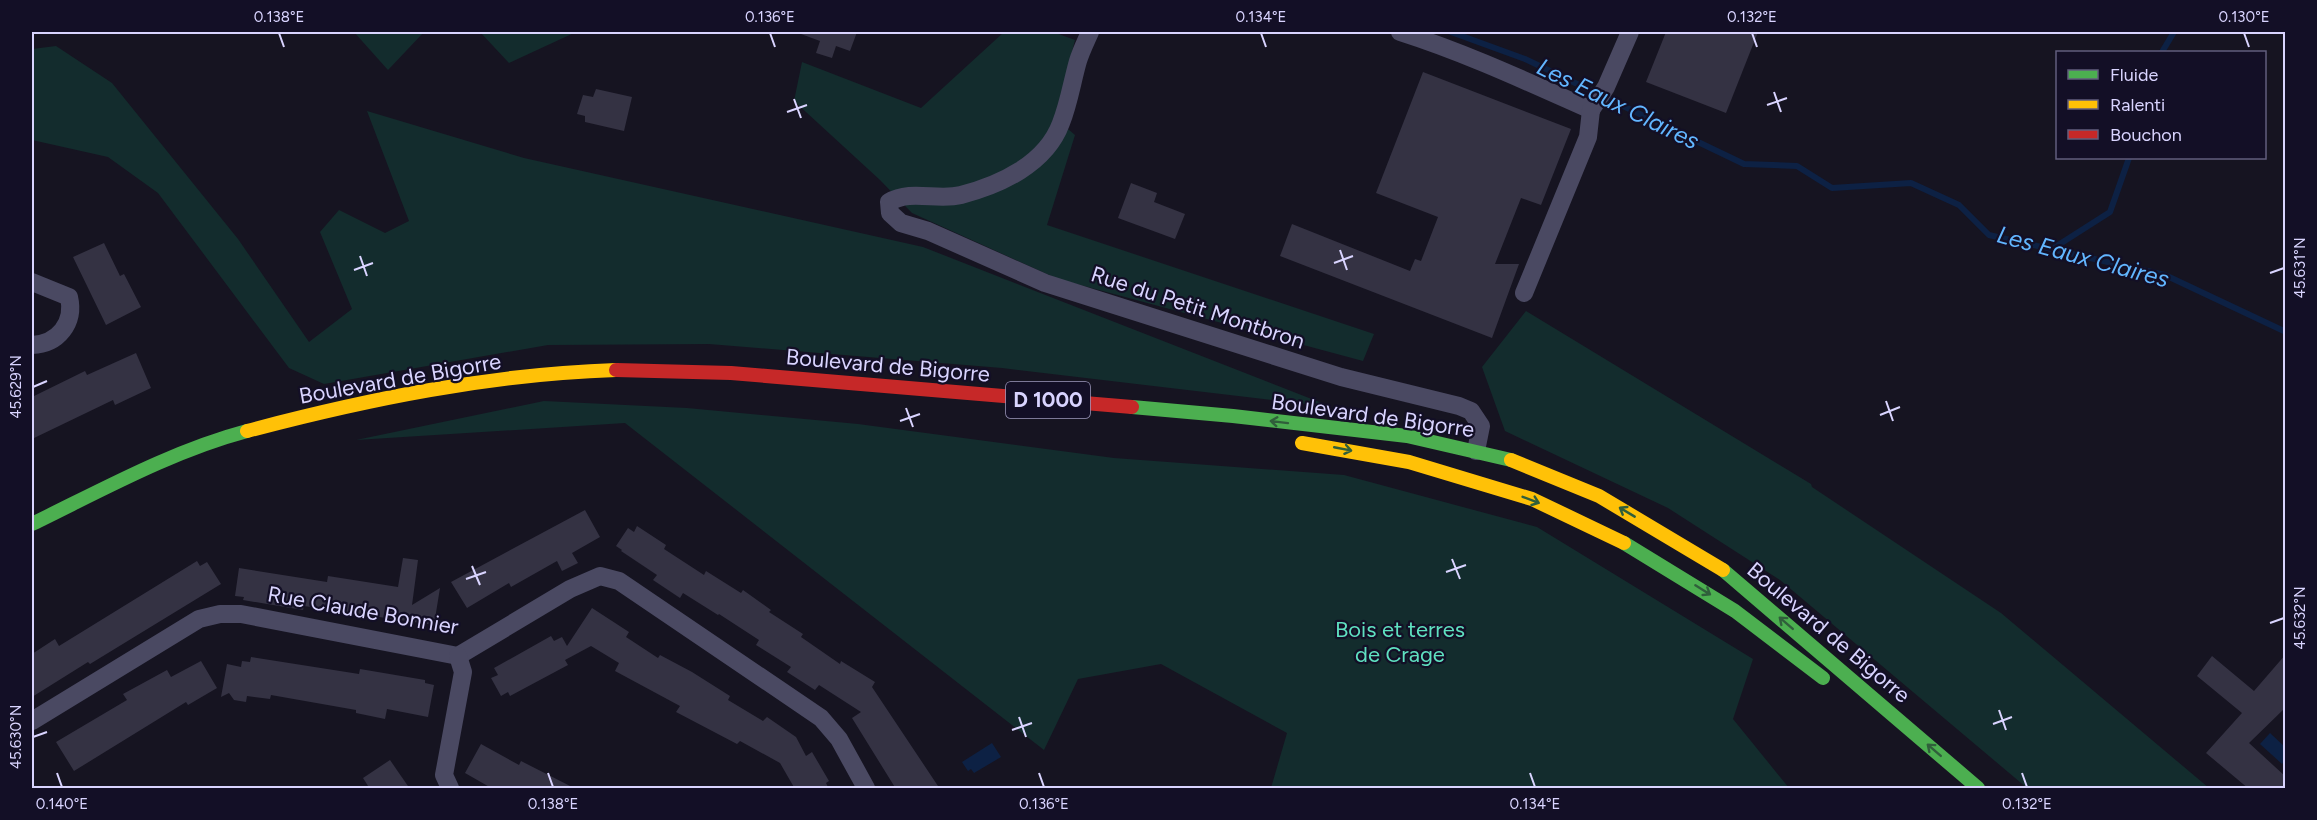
<svg xmlns="http://www.w3.org/2000/svg" width="2317" height="820" viewBox="0 0 2317 820" font-family="Figtree,sans-serif">
<rect width="100%" height="100%" fill="#161421"/>
<!-- green -->
<g fill="#132c2d">
<path d="M354,32H424L388,70Z"/>
<path d="M480,32H576L509,63Z"/>
<path d="M1004,32H1053L1075,40L1055,118L1075,135L1047,225L1374,334L1363,361L1058,279L912,213L880,180L794,101L802,62L921,108Z"/>
<path d="M56,46L112,83L238,239L309,342L352,309L320,232L339,210L385,233L409,221L367,111L524,158L923,247L1332,407L1002,368L709,344L548,345L324,384L289,368L158,193L108,157L32,140V49Z"/>
<path d="M1526,311L1811,484L1812,487L2001,613L2209,788H2027L1780,580L1668,508L1505,431L1482,367Z"/>
<path d="M544,401L687,408L858,424L1114,458L1344,475L1537,527L1753,659L1733,719L1789,788H1271L1287,733L1161,664L1078,679L1044,750L625,423L356,440Z"/>
</g>
<!-- water -->
<g fill="#0d2144">
<path d="M2270,733L2285,747V760L2282,764L2260,744Z"/>
<path d="M992,743L1001,757L974,773L971,769L968,771L962,762Z"/>
</g>
<g fill="none" stroke-linecap="round" stroke-linejoin="round">
<!-- stream -->
<g stroke="#0d2144" stroke-width="6">
<path d="M1451,32L1525,59L1744,164L1797,166L1832,188L1911,183L1959,205L1989,235L2165,275L2286,332"/>
<path d="M2162,52L2174,32"/>
<path d="M2052,249L2110,212L2129,158"/>
</g>
</g>
<!-- building -->
<g fill="#343243">
<path d="M802,32H857L850,51L836,46L832,58L816,53L820,41L801,34Z"/>
<path d="M1666,32H1758L1726,113L1646,82Z"/>
<path d="M1423,72L1571,129L1541,205L1521,198L1495,264H1519L1492,338L1280,256L1292,224L1410,271L1415,259L1421,261L1438,217L1376,193Z"/>
<path d="M596,89L632,97L624,131L585,122V116L577,114L583,95L593,97Z"/>
<path d="M1131,183L1157,193L1154,202L1185,214L1175,239L1118,218Z"/>
<path d="M104,243L120,276L124,274L141,307L106,325L73,257Z"/>
<path d="M136,353L151,388L115,405L113,400L32,439V397L85,371L87,375Z"/>
<path d="M585,510L600,537L572,553L578,563L562,571L557,561L511,587L509,583L467,608L451,582Z"/>
<path d="M637,526L666,545L664,549L704,575L706,571L741,593L743,590L771,610L769,612L803,634L801,637L840,664L841,661L875,682L872,687L940,789H896L852,718L861,712L819,685L815,690L787,672L791,667L756,645L759,640L719,614L718,615L683,593L680,598L653,580L657,575L621,551L622,550L616,546L628,528L634,532Z"/>
<path d="M403,558L418,560L412,605L440,588L434,625L304,606L303,610L243,600L244,597L235,596L239,568L327,582L328,576L398,587Z"/>
<path d="M197,561L200,566L207,562L221,584L90,664L88,662L32,697V654L55,639L59,646Z"/>
<path d="M592,608L629,632L626,637L658,658L660,655L692,672L730,696L728,700L763,721L767,717L796,737L806,756L812,752L829,781L826,783L829,789H795L780,763L740,741L737,744L676,712L680,706L615,671L619,663L591,646L565,660L568,665L510,696L508,692L501,696L491,678L498,675L494,668L551,636L554,641L562,637L567,646Z"/>
<path d="M2286,654V707L2249,743L2286,777V789H2249L2206,753L2242,713L2197,676L2212,656L2254,691Z"/>
<path d="M251,657L359,674L360,669L425,680V683L434,685L428,717L387,709L385,719L356,713V710L271,695L270,699L247,696L246,702L234,700L229,693L221,697L227,664L241,667L242,661L250,662Z"/>
<path d="M201,661L217,688L188,705L186,702L74,771L56,742L127,700L123,694L167,670L171,677Z"/>
<path d="M481,744L519,765L521,761L576,789H493L465,773Z"/>
<path d="M390,760L410,789H370L363,778Z"/>
</g>
<g fill="none" stroke-linecap="round" stroke-linejoin="round">
<!-- street -->
<g stroke="#4a4962" stroke-width="18">
<path d="M1090,32C1086,41 1081,51 1078,61C1072,82 1069,103 1061,123C1046,164 1000,185 961,195C937,201 911,189 889,202L890,213L901,223L928,231L1045,283L1341,377L1459,406L1471,411L1481,426L1476,451"/>
<path d="M1400,32C1466,53 1528,82 1591,110"/>
<path d="M1591,110L1606,87L1630,32"/>
<path d="M32,282L69,297C75,323 58,344 32,345"/>
<path d="M1524,293L1588,137L1591,110"/>
<path d="M32,721L199,619L220,614H241L458,656L570,589L600,576L619,581L821,718L839,739L866,788"/>
<path d="M450,788L444,775L463,672L458,656"/>
</g>
<!-- fast -->
<g stroke="#4caf50" stroke-width="14">
<path d="M1132,407L1233,416L1407,436L1511,460"/>
<path d="M32,524C102,490 172,451 247,431"/>
<path d="M1624,543L1735,611L1823,678"/>
<path d="M1723,570L1978,788"/>
</g>
<!-- slow -->
<g stroke="#ffc107" stroke-width="14">
<path d="M247,431C368,399 491,374 616,370"/>
<path d="M1302,443L1409,462L1532,499L1624,543"/>
<path d="M1511,460L1599,496L1723,570"/>
</g>
<!-- jam -->
<path stroke="#c62828" stroke-width="14" d="M616,370L731,373L1132,407"/>
</g>
<!-- one-way arrows -->
<defs><path id="oneway-shaft" d="M-6 0H5M1.5-3L5.5 0L1.5 3" fill="none" stroke-width="1.6" stroke-linecap="round" stroke-linejoin="round" transform="scale(1.5)"/></defs>
<g stroke="#305f3b">
<use href="#oneway-shaft" transform="translate(1279 422) rotate(-173)"/>
<use href="#oneway-shaft" transform="translate(1343 449) rotate(11)"/>
<use href="#oneway-shaft" transform="translate(1531 500) rotate(21)"/>
<use href="#oneway-shaft" transform="translate(1627 512) rotate(-149)"/>
<use href="#oneway-shaft" transform="translate(1703 590) rotate(32)"/>
<use href="#oneway-shaft" transform="translate(1786 623) rotate(-139)"/>
<use href="#oneway-shaft" transform="translate(1934 750) rotate(-139)"/>
</g>
<!-- ticks -->
<path fill="none" stroke="#d9d4ff" stroke-width="2" d="M279,33L284,47M770,33L775,47M1261,33L1266,47M1752,33L1757,47M2244,33L2249,47M1774,92L1781,112M794,99L801,118M1767,105L1787,98M787,112L807,105M1340,250L1347,270M360,256L367,276M1334,263L1353,256M354,270L373,263M2270,273L2284,268M33,387L47,381M1886,401L1893,421M906,408L913,427M1880,415L1900,407M900,421L920,414M1452,559L1460,579M472,566L480,585M1446,572L1466,565M466,579L486,572M2270,623L2284,618M1999,710L2006,730M1019,717L1026,737M1993,724L2012,717M1012,730L1032,723M33,737L47,732M57,773L62,787M548,773L553,787M1039,773L1044,787M1530,773L1535,787M2022,773L2027,787"/>
<g text-anchor="middle" stroke-width="4.5" stroke-linejoin="round" paint-order="stroke">
<!-- shield labels -->
<rect fill="#130f26" stroke="#9e99be" stroke-width="1.5" x="1006" y="382" width="84" height="36" rx="4.5"/>
<g font-size="21" font-weight="bold" fill="#d9d4ff">
<text x="1048" y="407">D 1000</text>
</g>
<!-- street labels -->
<g font-size="22" fill="#d9d4ff" stroke="#130f26">
<text transform="translate(1198 307) rotate(18)" y="8">Rue du Petit Montbron</text>
<text transform="translate(888 365) rotate(5)" y="8">Boulevard de Bigorre</text>
<text transform="translate(400 378) rotate(-10)" y="8">Boulevard de Bigorre</text>
<text transform="translate(1373 415) rotate(8)" y="8">Boulevard de Bigorre</text>
<text transform="translate(363 610) rotate(10)" y="8">Rue Claude Bonnier</text>
<text transform="translate(1829 632) rotate(40)" y="8">Boulevard de Bigorre</text>
</g>
<!-- park labels -->
<g font-size="22" fill="#5fe0c0" stroke="#130f26">
<text x="1400" y="637">Bois et terres<tspan x="1400" dy="25">de Crage</tspan></text>
</g>
<!-- water labels -->
<g font-size="24" font-style="italic" fill="#62b6ff" stroke="#130f26">
<text transform="translate(1618 104) rotate(26)" y="8">Les Eaux Claires</text>
<text transform="translate(2083 257) rotate(15)" y="8">Les Eaux Claires</text>
</g>
</g>
<!-- border -->
<rect width="2317" height="820" fill="none" stroke="#130f26" stroke-width="66"/>
<!-- legend -->
<rect x="2056" y="51" width="210" height="108" fill="#130f26" stroke="#625e7d" stroke-width="1.5"/>
<rect x="2068" y="70" width="30" height="9" fill="#4caf50" stroke="#625e7d" stroke-width="1.5"/>
<text x="2110" y="81" font-size="18" fill="#d9d4ff">Fluide</text>
<rect x="2068" y="100" width="30" height="9" fill="#ffc107" stroke="#625e7d" stroke-width="1.5"/>
<text x="2110" y="111" font-size="18" fill="#d9d4ff">Ralenti</text>
<rect x="2068" y="130" width="30" height="9" fill="#c62828" stroke="#625e7d" stroke-width="1.5"/>
<text x="2110" y="141" font-size="18" fill="#d9d4ff">Bouchon</text>
<rect x="33" y="33" width="2251" height="754" fill="none" stroke="#d9d4ff" stroke-width="2"/>
<g font-size="15" text-anchor="middle" fill="#d9d4ff">
<text x="279" y="22">0.138°E</text>
<text x="770" y="22">0.136°E</text>
<text x="1261" y="22">0.134°E</text>
<text x="1752" y="22">0.132°E</text>
<text x="2244" y="22">0.130°E</text>
<text transform="translate(2300 268) rotate(-90)" y="5">45.631°N</text>
<text transform="translate(16 387) rotate(-90)" y="5">45.629°N</text>
<text transform="translate(2300 618) rotate(-90)" y="5">45.632°N</text>
<text transform="translate(16 737) rotate(-90)" y="5">45.630°N</text>
<text x="62" y="809">0.140°E</text>
<text x="553" y="809">0.138°E</text>
<text x="1044" y="809">0.136°E</text>
<text x="1535" y="809">0.134°E</text>
<text x="2027" y="809">0.132°E</text>
</g>
</svg>
